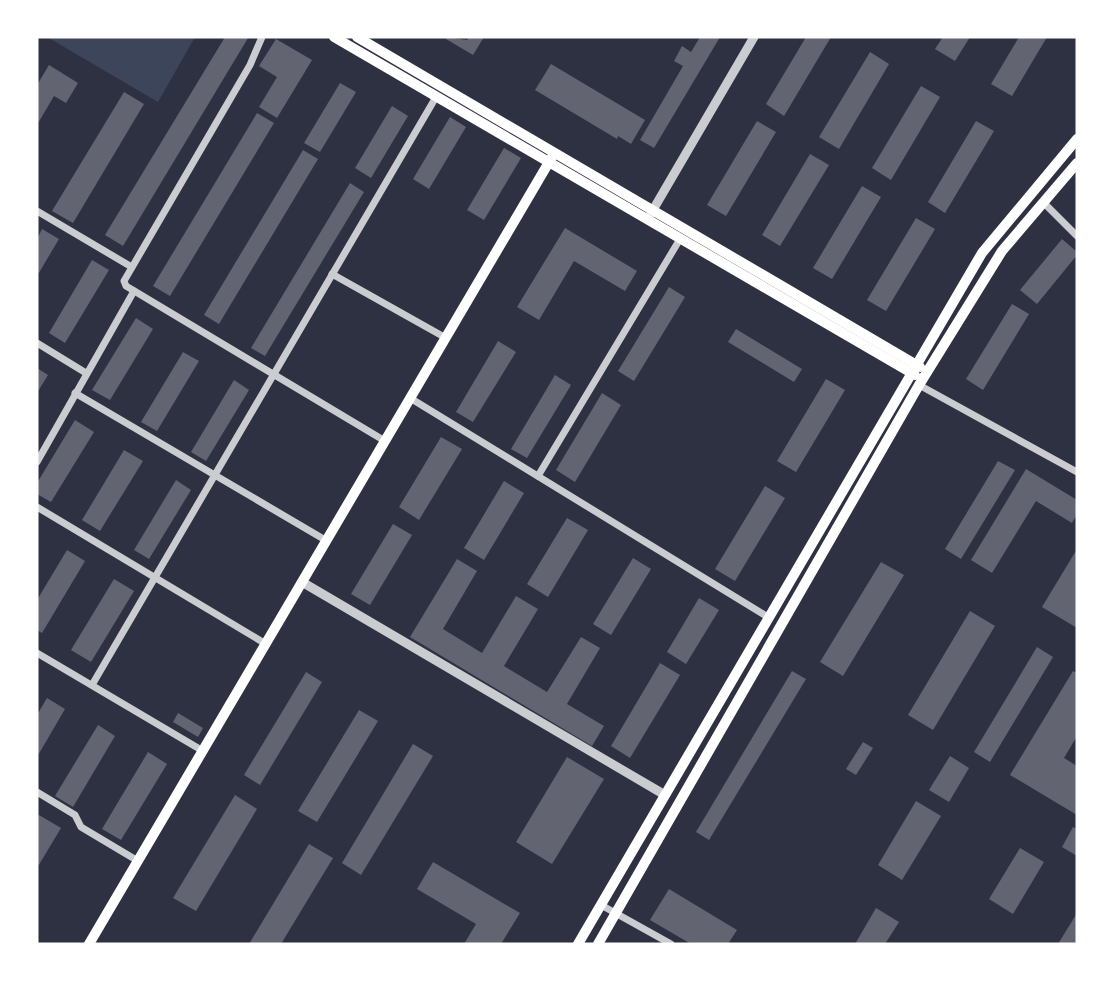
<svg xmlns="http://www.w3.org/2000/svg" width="1114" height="981" viewBox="0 0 1114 981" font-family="Commissioner,sans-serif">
<rect width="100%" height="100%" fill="#2d3142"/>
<!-- green -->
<path fill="#3c4559" d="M47,37H195L158,102Z"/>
<!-- building -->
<g fill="#626471">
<path d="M225,37L248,38L123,246L105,235Z"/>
<path d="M447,37L467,40L469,37H484L473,55L446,39Z"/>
<path d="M700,37H720L654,148L640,140L683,66L674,61L682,46L691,52Z"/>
<path d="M806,37H831L784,116L766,104Z"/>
<path d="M943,37H970L955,61L935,49Z"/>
<path d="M1019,37H1047L1012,96L991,84Z"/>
<path d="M276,39L312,60L277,118L259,107L277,77L259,66Z"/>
<path d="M870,52L889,64L839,149L819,137Z"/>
<path d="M551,64L645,120L631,144L618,136L617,139L535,90Z"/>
<path d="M49,65L78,83L66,103L54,96L37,125V85Z"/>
<path d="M340,83L356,92L320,152L304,143Z"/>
<path d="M921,86L940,97L891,180L872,168Z"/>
<path d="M124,92L144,104L73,223L52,211Z"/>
<path d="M392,106L408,116L371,178L355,168Z"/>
<path d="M257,113L274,123L170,296L153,286Z"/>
<path d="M450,117L466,127L429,189L413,179Z"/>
<path d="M757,121L776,132L726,216L707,205Z"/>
<path d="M976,121L994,131L945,213L928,202Z"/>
<path d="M504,148L521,158L484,220L467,210Z"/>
<path d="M303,150L318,159L219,324L204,315Z"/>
<path d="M810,154L829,165L780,246L762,235Z"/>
<path d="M350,183L364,192L265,356L251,348Z"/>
<path d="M862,186L881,197L832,279L813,268Z"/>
<path d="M916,218L935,229L886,311L867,300Z"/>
<path d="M565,228L637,271L625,291L574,261L539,320L517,307Z"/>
<path d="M42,229L59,239L37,276V239Z"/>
<path d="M1062,239L1077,252V255L1037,304L1020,290Z"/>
<path d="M92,260L109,270L65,343L49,333Z"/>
<path d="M669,287L685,297L634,381L618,371Z"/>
<path d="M1012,304L1029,314L983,390L966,379Z"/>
<path d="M136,318L153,329L110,400L92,390Z"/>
<path d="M736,329L802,369L794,382L728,342Z"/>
<path d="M498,341L516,352L473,422L456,412Z"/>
<path d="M183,352L199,361L157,431L141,422Z"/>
<path d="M37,368L48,375L37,393Z"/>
<path d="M555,375L571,385L527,458L511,449Z"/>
<path d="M826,379L845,390L796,472L777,461Z"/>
<path d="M234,380L249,390L206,461L191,452Z"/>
<path d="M602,393L621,405L575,482L556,470Z"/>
<path d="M75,420L94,432L51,502L37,494V483Z"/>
<path d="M441,437L462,449L419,520L399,507Z"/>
<path d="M124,450L143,461L100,531L82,520Z"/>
<path d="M998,461L1015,470L961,559L945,549Z"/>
<path d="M1026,469L1077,500V514L1072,523L1036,501L992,573L971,560Z"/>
<path d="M176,480L191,490L149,559L134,550Z"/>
<path d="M504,481L524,493L484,560L464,548Z"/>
<path d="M765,486L785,498L735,581L715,569Z"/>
<path d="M567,518L588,530L548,597L527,584Z"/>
<path d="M393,524L412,535L370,605L351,594Z"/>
<path d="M1077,549V628L1042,607Z"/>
<path d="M67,550L85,561L42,633L37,630V600Z"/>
<path d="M633,558L651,569L611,635L593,624Z"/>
<path d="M457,559L477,571L443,629L482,653L516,596L538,609L504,666L547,692L581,637L600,648L567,704L604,726L592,746L410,637Z"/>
<path d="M881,562L904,575L843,676L820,662Z"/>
<path d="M114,579L134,591L91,662L71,650Z"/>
<path d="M699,598L719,610L686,664L667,652Z"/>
<path d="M970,611L995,626L933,730L908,715Z"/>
<path d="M1037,647L1053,657L990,762L974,752Z"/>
<path d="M660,663L680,675L630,758L611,746Z"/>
<path d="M792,671L806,679L709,840L696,832Z"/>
<path d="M1073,671L1077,673V736L1064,758L1077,766V815L1010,775Z"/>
<path d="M306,672L322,682L260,785L244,775Z"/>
<path d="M47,698L65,709L37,757V715Z"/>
<path d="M359,710L378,721L317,822L298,811Z"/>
<path d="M178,713L203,728L198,737L173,722Z"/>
<path d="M98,725L115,736L73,807L55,796Z"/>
<path d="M863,742L873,748L856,775L846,769Z"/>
<path d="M413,744L433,756L361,875L342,863Z"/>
<path d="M148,752L167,764L121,840L102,829Z"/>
<path d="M950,756L969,768L949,802L929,790Z"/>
<path d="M567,757L604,779L552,864L516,842Z"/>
<path d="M235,795L257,809L196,911L173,898Z"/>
<path d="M916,801L941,816L902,880L878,865Z"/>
<path d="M39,815L61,828L37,868V820Z"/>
<path d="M1073,827L1077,829V856L1062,847Z"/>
<path d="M309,844L333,858L281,944H249Z"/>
<path d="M1020,848L1044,862L1013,914L989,899Z"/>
<path d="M433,862L520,913L501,944H464L476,924L417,889Z"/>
<path d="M669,889L737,930L728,944H691L650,920Z"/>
<path d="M876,908L899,922L885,944H855Z"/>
<path d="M1077,913V944H1058Z"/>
</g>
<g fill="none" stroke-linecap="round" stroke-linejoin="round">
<!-- minor -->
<g stroke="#caccd0" stroke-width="7">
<path d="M262,37L250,65L124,281L126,286L385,441"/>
<path d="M1043,202L1077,236"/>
<path d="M37,211L130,266"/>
<path d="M332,274L446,338"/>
<path d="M37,343L86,373"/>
<path d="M919,385L1077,472"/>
<path d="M75,393L327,541"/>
<path d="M410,398L768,617"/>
<path d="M37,462L134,291"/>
<path d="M538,476L680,239"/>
<path d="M37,507L266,644"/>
<path d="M37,653L203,751"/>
<path d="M92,685L436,97"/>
<path d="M37,792L75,815L81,827L138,861"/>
<path d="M601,905L671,944"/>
</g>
<!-- tertiary -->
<g stroke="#caccd0" stroke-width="9">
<path d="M650,215L754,37"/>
<path d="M302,582L665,795"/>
</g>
<!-- secondary -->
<path stroke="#fff" stroke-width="10" d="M89,944L552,157"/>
<!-- primary -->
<g stroke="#fff" stroke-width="10">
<path d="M334,37L915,375"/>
<path d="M357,37L920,367"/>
<path d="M578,944L982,253L1077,139"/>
<path d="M598,944L919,385L1002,251L1077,163"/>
</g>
</g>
<!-- border -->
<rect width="1114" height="981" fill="none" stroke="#ffffff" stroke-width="77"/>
</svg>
